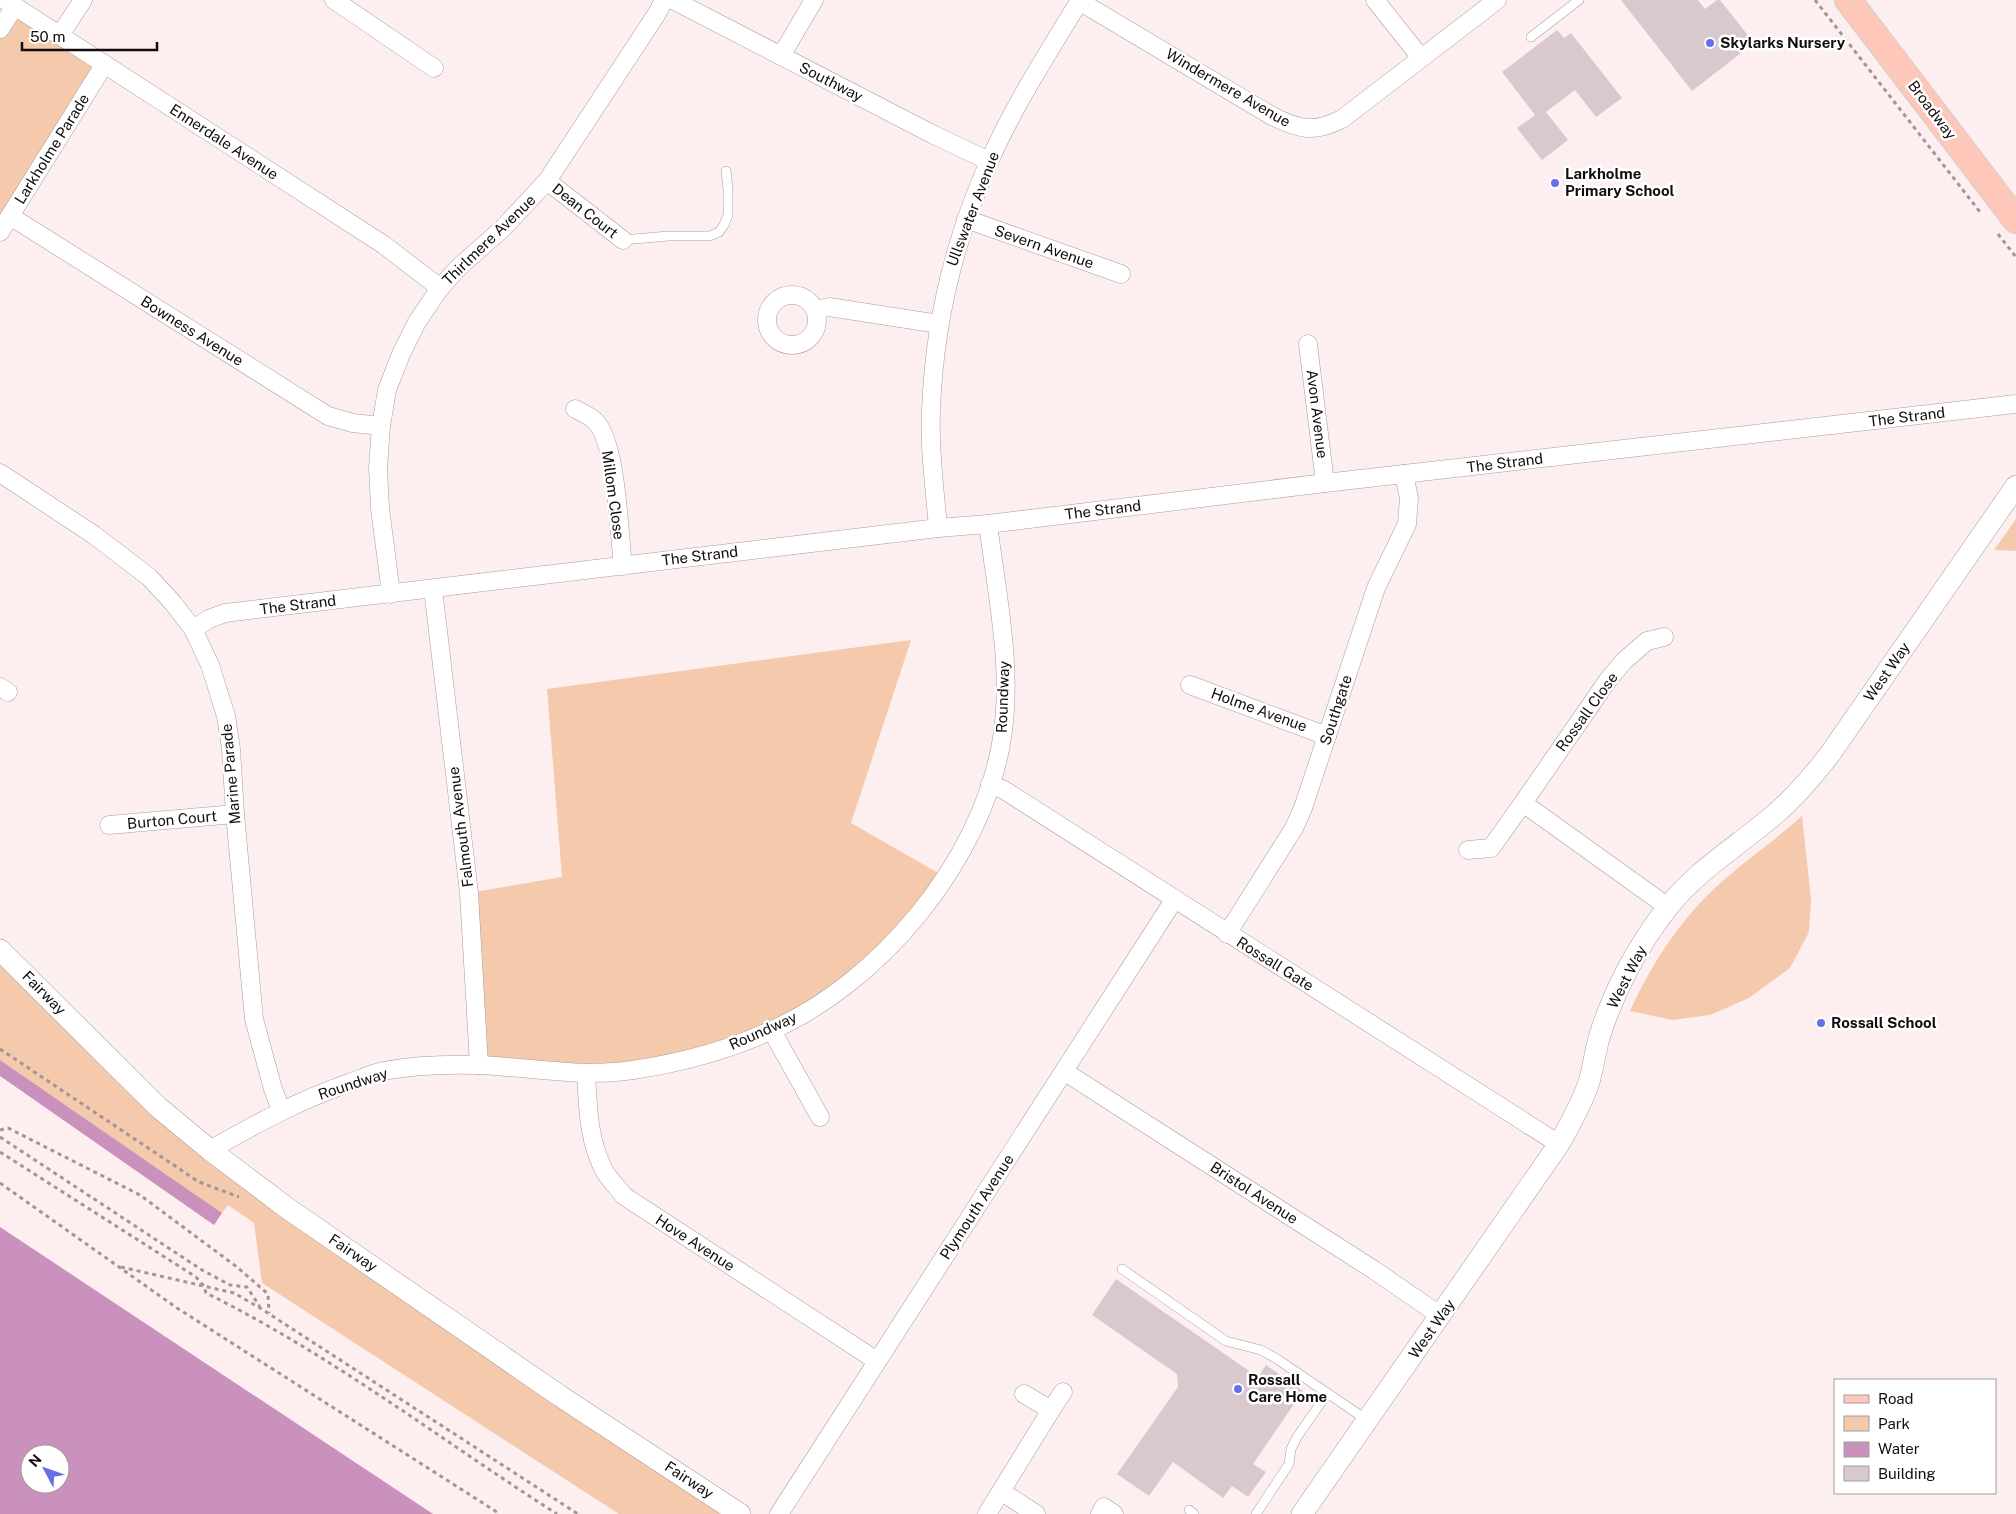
<svg xmlns="http://www.w3.org/2000/svg" width="2016" height="1514" viewBox="0 0 2016 1514" font-family="'Public Sans',sans-serif">
<rect width="100%" height="100%" fill="#fdeff0"/>
<!-- green -->
<g fill="#f4c9ac">
<path d="M15,6L104,65L0,232V29Z"/>
<path d="M2016,519V551L1994,550Z"/>
<path d="M911,640L851,823L947,878L896,939L772,1031L630,1071L479,1065L469,893L562,877L547,689Z"/>
<path d="M1802,816L1811,899L1809,932L1790,968L1749,998L1710,1015L1672,1020L1630,1011C1653,961 1683,915 1725,879C1750,857 1778,838 1802,816Z"/>
<path d="M0,950L158,1107L740,1514H619L262,1283L254,1223L228,1205L222,1213L0,1060Z"/>
</g>
<!-- water -->
<g fill="#c991bc" fill-rule="evenodd">
<path d="M0,1060L222,1213L214,1225L0,1076Z"/>
<path d="M0,1227L433,1514H0ZM30,1454H60V1484H30Z"/>
</g>
<!-- building -->
<g fill="#d9c9ce">
<path d="M1621,0H1698L1705,9L1717,0H1720L1754,43L1692,91Z"/>
<path d="M1557,30L1564,38L1571,33L1622,98L1596,117L1575,90L1546,112L1568,140L1542,160L1517,128L1535,115L1502,72Z"/>
<path d="M1116,1279L1258,1377L1266,1365L1303,1391L1253,1464L1266,1472L1248,1497L1232,1486L1223,1498L1173,1462L1149,1496L1117,1474L1178,1387L1177,1374L1092,1315Z"/>
</g>
<g fill="none" stroke-linecap="round" stroke-linejoin="round">
<defs>
<g id="service">
<path d="M1531,37L1579,0"/>
<path d="M623,240L668,236H710L719,232L724,225L728,215V189L726,171"/>
<path d="M1122,1269L1226,1341L1261,1350L1277,1359L1367,1420"/>
<path d="M1189,1510L1194,1514"/>
<path d="M1256,1514L1289,1464L1291,1449L1297,1437L1327,1394"/>
</g>
<g id="minor">
<path d="M5,0L384,245L440,288"/>
<path d="M334,0L434,68"/>
<path d="M673,0L934,135L989,161"/>
<path d="M1375,0L1421,58"/>
<path d="M1079,1L1272,116C1300,130 1314,133 1342,119L1497,0"/>
<path d="M0,29L15,6"/>
<path d="M60,35L83,0"/>
<path d="M781,56L814,0"/>
<path d="M547,181L623,240"/>
<path d="M10,216L328,416L353,423L381,426"/>
<path d="M966,219L1121,274"/>
<path d="M0,232L104,65"/>
<circle cx="792" cy="320" r="25"/>
<path d="M815,310L829,307L939,324"/>
<path d="M1308,344L1325,483"/>
<path d="M575,409C581,412 590,416 595,421C617,442 619,534 623,566"/>
<path d="M0,473L94,535L149,577L173,603L193,629L210,665L226,716L231,749L235,814L254,1019L273,1089L281,1110"/>
<path d="M938,528C935,489 929,450 931,411C934,324 954,241 989,162C1014,105 1048,53 1080,0"/>
<path d="M433,589L469,893L479,1065"/>
<path d="M391,594L380,508L378,468L381,426L387,390L401,354L417,322L440,288L459,267L503,228L547,181L656,15L664,0"/>
<path d="M193,629L209,619L225,613L938,528L988,524L1325,483L2016,404"/>
<path d="M1664,637L1647,641L1624,661L1608,680L1523,803L1668,907"/>
<path d="M1190,685L1327,736"/>
<path d="M0,687L8,692"/>
<path d="M990,784L1004,790L1559,1144"/>
<path d="M109,825L235,814"/>
<path d="M1468,850L1491,848L1523,803"/>
<path d="M1227,934L1294,828L1303,808L1376,588L1407,524L1409,498L1404,474"/>
<path d="M772,1031L820,1117"/>
<path d="M1065,1072L1374,1270L1441,1316"/>
<path d="M586,1073C588,1107 588,1141 605,1172C610,1180 618,1188 624,1196L877,1361"/>
<path d="M210,1150C256,1124 299,1100 349,1083C360,1079 372,1074 383,1071C415,1065 446,1064 478,1065C530,1067 581,1078 633,1070C680,1063 726,1051 770,1031C880,983 980,862 1001,744C1014,672 997,596 988,524"/>
<path d="M1051,1410L1063,1392"/>
<path d="M1002,1492L1036,1514"/>
<path d="M779,1514L1174,900"/>
<path d="M987,1514L1051,1410L1024,1394"/>
<path d="M1100,1514L1104,1507L1114,1514"/>
</g>
<g id="tertiary">
<path d="M0,950L158,1107L210,1150L287,1208L560,1396L740,1514"/>
<path d="M1302,1514L1559,1144C1570,1124 1582,1104 1589,1082C1593,1068 1595,1053 1599,1038C1613,992 1638,945 1668,907C1696,871 1739,845 1774,815C1795,797 1813,776 1830,754L2016,486"/>
</g>
<path id="primary" d="M1848,0L2016,220"/>
</defs>
<!-- service casing -->
<use href="#service" stroke="#ab9b9b" stroke-width="10"/>
<!-- minor casing -->
<use href="#minor" stroke="#ab9b9b" stroke-width="19"/>
<!-- tertiary casing -->
<use href="#tertiary" stroke="#ab9b9b" stroke-width="22"/>
<!-- primary casing -->
<use href="#primary" stroke="#d0cfcf" stroke-width="28"/>
<!-- path -->
<g stroke="#a19697" stroke-width="3" stroke-dasharray="4 4" stroke-linecap="butt">
<path d="M1815,0L1980,212"/>
<path d="M1998,234L2016,257"/>
<path d="M0,1049L199,1182L239,1197"/>
<path d="M0,1130L8,1128L140,1195L237,1267L268,1294L269,1313"/>
<path d="M0,1137L202,1270L230,1285L247,1287L260,1307"/>
<path d="M0,1152L196,1277L204,1286L206,1293C330,1354 441,1440 557,1514"/>
<path d="M0,1183L177,1308L500,1514"/>
<path d="M121,1267L234,1293L260,1308L578,1514"/>
</g>
<!-- service -->
<use href="#service" stroke="#fff" stroke-width="9"/>
<!-- minor -->
<use href="#minor" stroke="#fff" stroke-width="18"/>
<!-- tertiary -->
<use href="#tertiary" stroke="#fff" stroke-width="21"/>
<!-- primary -->
<use href="#primary" stroke="#fdc8b9" stroke-width="26"/>
</g>
<!-- markers -->
<g fill="#646fe8" stroke="#fff" stroke-width="2">
<circle cx="1710" cy="43" r="5"/>
<circle cx="1555" cy="183" r="5"/>
<circle cx="1821" cy="1023" r="5"/>
<circle cx="1238" cy="1389" r="5"/>
</g>
<g text-anchor="middle" stroke-width="5" stroke-linejoin="round" paint-order="stroke">
<!-- poi labels -->
<g font-size="15" font-weight="bold" fill="#120d0d" stroke="#fff" text-anchor="start">
<text x="1720" y="48">Skylarks Nursery</text>
<text x="1565" y="179">Larkholme<tspan x="1565" dy="17">Primary School</tspan></text>
<text x="1831" y="1028">Rossall School</text>
<text x="1248" y="1385">Rossall<tspan x="1248" dy="17">Care Home</tspan></text>
</g>
<!-- street labels -->
<g font-size="15" fill="#120d0d" stroke="#fff">
<text transform="translate(831 82) rotate(27)" y="5">Southway</text>
<text transform="translate(1228 88) rotate(30)" y="5">Windermere Avenue</text>
<text transform="translate(1932 110) rotate(53)" y="5">Broadway</text>
<text transform="translate(224 142) rotate(33)" y="5">Ennerdale Avenue</text>
<text transform="translate(52 149) rotate(-58)" y="5">Larkholme Parade</text>
<text transform="translate(973 209) rotate(-69)" y="5">Ullswater Avenue</text>
<text transform="translate(585 211) rotate(38)" y="5">Dean Court</text>
<text transform="translate(489 240) rotate(-44)" y="5">Thirlmere Avenue</text>
<text transform="translate(1044 247) rotate(19)" y="5">Severn Avenue</text>
<text transform="translate(192 331) rotate(32)" y="5">Bowness Avenue</text>
<text transform="translate(1317 414) rotate(83)" y="5">Avon Avenue</text>
<text transform="translate(1907 417) rotate(-7)" y="5">The Strand</text>
<text transform="translate(1505 463) rotate(-7)" y="5">The Strand</text>
<text transform="translate(613 495) rotate(82)" y="5">Millom Close</text>
<text transform="translate(1103 510) rotate(-7)" y="5">The Strand</text>
<text transform="translate(700 556) rotate(-7)" y="5">The Strand</text>
<text transform="translate(298 605) rotate(-7)" y="5">The Strand</text>
<text transform="translate(1887 672) rotate(-55)" y="5">West Way</text>
<text transform="translate(1003 697) rotate(-88)" y="5">Roundway</text>
<text transform="translate(1259 710) rotate(20)" y="5">Holme Avenue</text>
<text transform="translate(1336 710) rotate(-72)" y="5">Southgate</text>
<text transform="translate(1587 712) rotate(-54)" y="5">Rossall Close</text>
<text transform="translate(231 774) rotate(-95)" y="5">Marine Parade</text>
<text transform="translate(172 820) rotate(-5)" y="5">Burton Court</text>
<text transform="translate(461 827) rotate(-97)" y="5">Falmouth Avenue</text>
<text transform="translate(1275 964) rotate(32)" y="5">Rossall Gate</text>
<text transform="translate(1627 977) rotate(-63)" y="5">West Way</text>
<text transform="translate(44 993) rotate(45)" y="5">Fairway</text>
<text transform="translate(763 1031) rotate(-24)" y="5">Roundway</text>
<text transform="translate(353 1084) rotate(-18)" y="5">Roundway</text>
<text transform="translate(1254 1193) rotate(33)" y="5">Bristol Avenue</text>
<text transform="translate(977 1207) rotate(-57)" y="5">Plymouth Avenue</text>
<text transform="translate(695 1243) rotate(33)" y="5">Hove Avenue</text>
<text transform="translate(353 1253) rotate(34)" y="5">Fairway</text>
<text transform="translate(1432 1329) rotate(-55)" y="5">West Way</text>
<text transform="translate(689 1480) rotate(33)" y="5">Fairway</text>
</g>
</g>
<!-- legend -->
<rect x="1834" y="1379" width="162" height="115" fill="#ffffff" stroke="#a09e9e"/>
<rect x="1844" y="1395" width="25" height="8" fill="#fdc8b9" stroke="#a09e9e"/>
<text x="1878" y="1404" font-size="15" fill="#120d0d">Road</text>
<rect x="1844" y="1416" width="25" height="15" fill="#f4c9ac" stroke="#a09e9e"/>
<text x="1878" y="1429" font-size="15" fill="#120d0d">Park</text>
<rect x="1844" y="1442" width="25" height="15" fill="#c991bc" stroke="#a09e9e"/>
<text x="1878" y="1454" font-size="15" fill="#120d0d">Water</text>
<rect x="1844" y="1466" width="25" height="15" fill="#d9c9ce" stroke="#a09e9e"/>
<text x="1878" y="1479" font-size="15" fill="#120d0d">Building</text>
<!-- north arrow -->
<g transform="translate(45 1469) rotate(311)"><circle r="24" fill="#ffffff" stroke="#a09e9e"/>
<path d="M0-4L9 19L0 12L-9 19Z" fill="#646fe8"/>
<text y="-8" font-size="14" font-weight="bold" text-anchor="middle" fill="#120d0d">N</text>
</g>
<!-- scale -->
<path d="M22 42v8h135v-8" fill="none" stroke="#120d0d" stroke-width="2.5"/>
<text x="30" y="42" font-size="15" fill="#120d0d" stroke="#ffffff" stroke-width="4" paint-order="stroke">50 m</text>
</svg>
